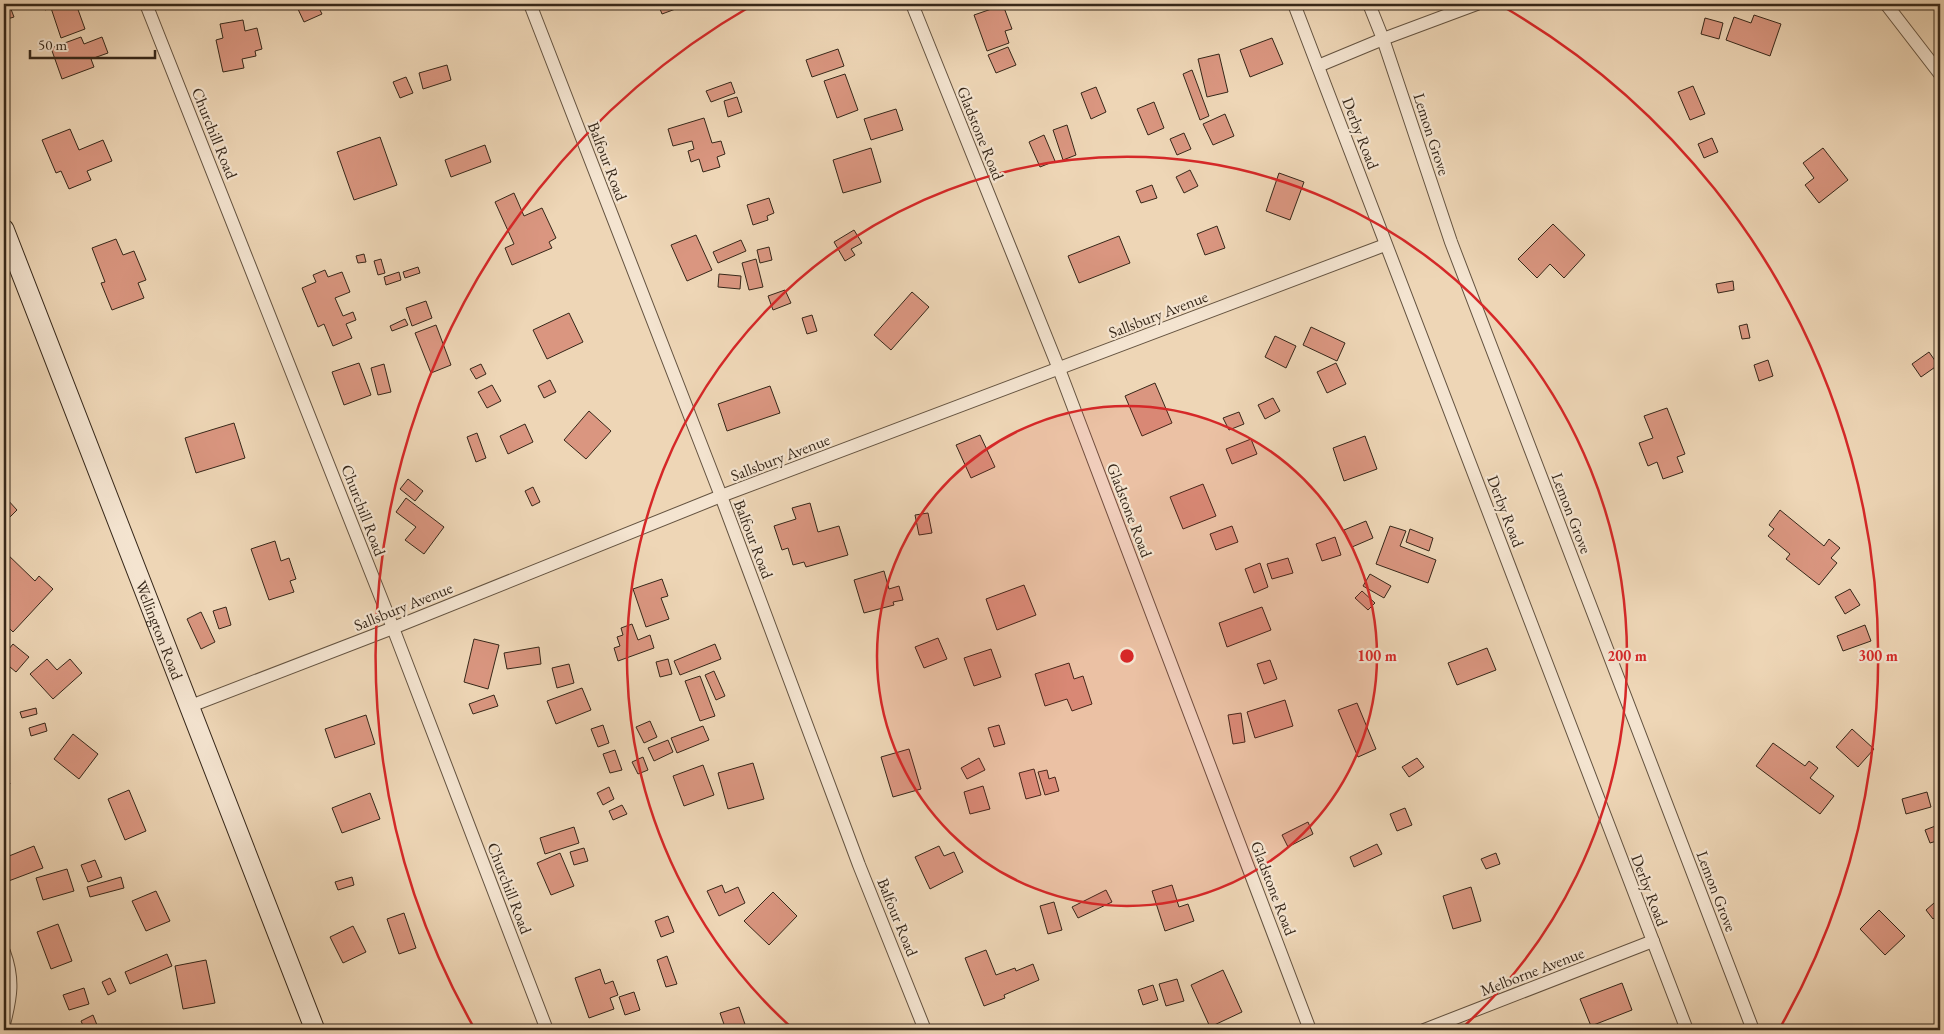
<svg xmlns="http://www.w3.org/2000/svg" width="1944" height="1034" viewBox="0 0 1944 1034" font-family="'EB Garamond',serif">
<rect width="100%" height="100%" fill="#eed6b6"/>
<filter id="stains"><feTurbulence type="fractalNoise" baseFrequency=".004" numOctaves="4"/><feColorMatrix values="0 0 0 0 .2 0 0 0 0 .09 0 0 0 0 .02 0 0 0 .5 -.17"/></filter>
<radialGradient id="worn" r=".72"><stop offset=".6" stop-color="#630" stop-opacity="0"/><stop offset="1" stop-color="#630" stop-opacity=".3"/></radialGradient>
<!-- building -->
<g fill="#da9680" stroke="#362719">
<path d="M4,4H9L14,17L4,20Z"/>
<path d="M43,4H76L85,29L61,38L51,8L45,10Z"/>
<path d="M304,4H317L322,14L304,22L297,7Z"/>
<path d="M658,4H689L662,14Z"/>
<path d="M1003,5L1012,29L1005,31L1009,43L987,51L974,15Z"/>
<path d="M1754,15L1781,24L1770,56L1726,40L1734,17L1751,23Z"/>
<path d="M1705,18L1723,23L1719,39L1701,34Z"/>
<path d="M243,20L245,31L257,28L262,49L255,51L256,56L242,59L244,68L223,72L216,40L223,38L220,24Z"/>
<path d="M81,37L84,44L102,37L108,53L91,59L94,67L62,79L51,48Z"/>
<path d="M1272,38L1283,64L1250,77L1240,50Z"/>
<path d="M1008,47L1016,65L996,73L988,55Z"/>
<path d="M838,49L844,66L812,77L806,60Z"/>
<path d="M1219,54L1228,92L1207,97L1198,59Z"/>
<path d="M447,65L451,80L423,89L419,73Z"/>
<path d="M1192,70L1209,116L1200,120L1183,74Z"/>
<path d="M845,74L858,110L837,118L824,81Z"/>
<path d="M406,77L413,93L400,98L393,82Z"/>
<path d="M731,82L735,93L711,102L706,91Z"/>
<path d="M1693,86L1705,114L1690,120L1678,92Z"/>
<path d="M1096,87L1106,112L1091,119L1081,93Z"/>
<path d="M737,97L742,112L728,117L724,101Z"/>
<path d="M1154,102L1164,128L1148,135L1137,109Z"/>
<path d="M896,109L903,130L871,140L864,119Z"/>
<path d="M1225,114L1234,136L1213,145L1203,124Z"/>
<path d="M704,118L712,143L721,141L725,154L717,157L720,167L703,172L699,159L691,162L688,151L694,149L692,141L673,146L668,129Z"/>
<path d="M1067,125L1076,155L1063,160L1053,130Z"/>
<path d="M70,129L79,150L103,140L112,161L87,171L91,180L69,189L61,171L56,173L42,140Z"/>
<path d="M1184,133L1191,149L1177,155L1170,139Z"/>
<path d="M1044,135L1055,161L1040,167L1029,142Z"/>
<path d="M380,137L397,185L354,200L337,152Z"/>
<path d="M1712,138L1718,152L1704,158L1698,144Z"/>
<path d="M485,145L491,162L451,177L445,160Z"/>
<path d="M871,148L881,182L843,193L833,160Z"/>
<path d="M1823,148L1848,180L1819,203L1805,185L1814,178L1803,163Z"/>
<path d="M1190,170L1198,186L1184,193L1176,177Z"/>
<path d="M1279,173L1304,182L1290,220L1266,211Z"/>
<path d="M1152,185L1157,198L1141,203L1136,191Z"/>
<path d="M514,193L524,216L542,208L556,238L549,242L552,248L512,265L505,248L514,244L495,202Z"/>
<path d="M769,198L774,213L767,216L768,220L753,225L747,205Z"/>
<path d="M1553,224L1585,255L1564,278L1550,264L1537,278L1518,259Z"/>
<path d="M1217,226L1225,248L1205,255L1197,234Z"/>
<path d="M854,230L862,243L851,249L855,255L845,261L834,242Z"/>
<path d="M696,235L712,270L687,281L671,245Z"/>
<path d="M1119,236L1130,263L1079,283L1068,256Z"/>
<path d="M116,239L123,255L134,251L146,280L138,283L144,298L112,310L101,283L105,282L92,248Z"/>
<path d="M741,240L746,251L718,263L713,252Z"/>
<path d="M769,247L772,260L760,263L757,250Z"/>
<path d="M364,254L366,262L358,263L356,256Z"/>
<path d="M381,259L385,273L378,275L374,261Z"/>
<path d="M756,259L763,287L749,290L742,263Z"/>
<path d="M418,267L420,273L405,278L403,272Z"/>
<path d="M325,270L328,277L342,272L350,292L335,298L343,316L353,312L356,320L346,324L352,338L333,346L324,324L318,327L302,288L316,282L313,275Z"/>
<path d="M399,272L401,280L386,285L384,277Z"/>
<path d="M719,274L741,276L740,289L718,287Z"/>
<path d="M1733,281L1734,290L1718,293L1716,284Z"/>
<path d="M785,290L791,303L773,310L768,296Z"/>
<path d="M912,292L929,307L891,350L874,335Z"/>
<path d="M426,301L432,318L412,326L406,308Z"/>
<path d="M569,313L583,342L547,359L533,330Z"/>
<path d="M812,315L817,331L807,334L802,318Z"/>
<path d="M405,319L408,325L392,331L390,326Z"/>
<path d="M1747,324L1750,338L1742,339L1739,326Z"/>
<path d="M436,325L451,365L431,373L415,333Z"/>
<path d="M1311,327L1345,343L1337,361L1303,345Z"/>
<path d="M1275,336L1296,346L1286,368L1265,357Z"/>
<path d="M1929,352L1938,365L1921,377L1912,364Z"/>
<path d="M1768,360L1773,376L1759,381L1754,365Z"/>
<path d="M359,363L371,395L344,405L332,372Z"/>
<path d="M1336,363L1346,384L1327,393L1317,372Z"/>
<path d="M384,364L391,392L378,395L371,368Z"/>
<path d="M481,364L486,374L476,379L470,369Z"/>
<path d="M550,380L556,392L544,398L538,386Z"/>
<path d="M1155,383L1172,423L1142,436L1125,396Z"/>
<path d="M492,385L501,401L487,408L478,392Z"/>
<path d="M770,386L780,413L727,431L718,404Z"/>
<path d="M1273,398L1280,411L1265,419L1258,405Z"/>
<path d="M1667,408L1685,454L1677,457L1683,472L1663,479L1657,462L1648,466L1639,443L1653,438L1644,416Z"/>
<path d="M589,411L611,431L586,459L564,440Z"/>
<path d="M1239,412L1244,424L1229,430L1223,418Z"/>
<path d="M234,423L245,458L196,473L185,438Z"/>
<path d="M525,424L533,442L508,454L500,436Z"/>
<path d="M477,433L486,458L476,462L467,437Z"/>
<path d="M980,435L995,467L971,478L956,445Z"/>
<path d="M1365,436L1377,469L1344,481L1333,448Z"/>
<path d="M1251,439L1257,454L1232,464L1226,449Z"/>
<path d="M408,479L423,491L415,501L400,489Z"/>
<path d="M1203,484L1216,516L1183,529L1170,497Z"/>
<path d="M533,487L540,502L532,506L525,491Z"/>
<path d="M6,498L17,510L4,523V500Z"/>
<path d="M406,498L444,527L424,554L405,540L416,527L396,512Z"/>
<path d="M810,503L818,532L839,526L848,555L806,567L804,562L793,565L788,548L782,550L774,526L796,519L792,508Z"/>
<path d="M1780,510L1824,546L1829,539L1840,548L1831,558L1837,563L1819,585L1786,559L1790,554L1768,536L1774,529L1769,525Z"/>
<path d="M928,513L932,533L919,535L915,515Z"/>
<path d="M1366,521L1373,538L1352,547L1344,530Z"/>
<path d="M1232,526L1238,542L1216,550L1210,534Z"/>
<path d="M1390,526L1406,531L1400,546L1436,560L1428,583L1376,564Z"/>
<path d="M1410,529L1433,538L1429,551L1406,542Z"/>
<path d="M1335,537L1341,555L1322,561L1316,544Z"/>
<path d="M275,541L281,561L289,558L296,579L290,581L294,592L269,600L251,549Z"/>
<path d="M4,551L35,581L39,576L53,589L13,632L4,623V601L10,594L4,588Z"/>
<path d="M1288,558L1293,573L1272,579L1267,564Z"/>
<path d="M1260,563L1268,587L1254,593L1245,569Z"/>
<path d="M884,571L889,589L899,586L903,600L893,602L894,605L864,613L854,580Z"/>
<path d="M1370,574L1391,586L1384,598L1363,586Z"/>
<path d="M662,579L668,596L661,598L669,619L646,627L633,589Z"/>
<path d="M1024,585L1036,615L997,630L986,599Z"/>
<path d="M1850,589L1860,605L1845,614L1835,597Z"/>
<path d="M1362,591L1375,603L1368,610L1355,598Z"/>
<path d="M226,607L231,625L219,629L213,611Z"/>
<path d="M1262,607L1271,630L1227,647L1219,623Z"/>
<path d="M201,612L215,642L201,649L187,619Z"/>
<path d="M632,624L638,640L650,635L654,648L618,661L614,648L620,646L617,637L623,635L621,628Z"/>
<path d="M1865,625L1871,641L1843,651L1837,636Z"/>
<path d="M938,638L947,659L924,668L915,647Z"/>
<path d="M474,639L499,645L488,689L464,682Z"/>
<path d="M13,644L29,657L16,672L4,662V655Z"/>
<path d="M715,644L721,659L680,675L674,661Z"/>
<path d="M539,647L541,664L507,669L504,653Z"/>
<path d="M1487,648L1496,670L1457,685L1448,663Z"/>
<path d="M991,649L1001,677L974,686L964,658Z"/>
<path d="M47,659L57,670L70,659L82,673L53,699L30,674Z"/>
<path d="M668,659L672,674L660,677L656,662Z"/>
<path d="M1270,660L1277,679L1264,684L1257,664Z"/>
<path d="M1069,663L1074,679L1083,676L1092,704L1072,711L1067,699L1045,706L1035,674Z"/>
<path d="M569,664L574,683L557,688L552,668Z"/>
<path d="M714,671L725,696L716,700L705,675Z"/>
<path d="M700,676L715,716L700,721L685,681Z"/>
<path d="M582,688L591,710L556,724L547,701Z"/>
<path d="M494,695L498,706L473,714L469,704Z"/>
<path d="M1285,700L1293,726L1255,738L1247,712Z"/>
<path d="M1357,703L1376,749L1358,757L1338,710Z"/>
<path d="M36,708L37,714L22,718L20,712Z"/>
<path d="M4,713H6L9,731L4,732Z"/>
<path d="M1241,713L1245,742L1233,744L1228,715Z"/>
<path d="M366,715L375,744L335,758L325,729Z"/>
<path d="M650,721L657,737L644,743L636,727Z"/>
<path d="M45,723L47,731L31,736L29,728Z"/>
<path d="M603,725L609,743L598,747L591,729Z"/>
<path d="M999,725L1005,744L994,747L988,728Z"/>
<path d="M703,726L709,740L677,753L671,738Z"/>
<path d="M1852,729L1874,749L1858,767L1836,747Z"/>
<path d="M73,734L98,754L79,779L54,759Z"/>
<path d="M668,740L673,752L654,761L648,748Z"/>
<path d="M1773,743L1805,766L1809,761L1818,768L1810,778L1834,796L1820,814L1756,766Z"/>
<path d="M909,749L921,789L893,797L881,757Z"/>
<path d="M615,750L622,770L610,773L603,754Z"/>
<path d="M643,757L648,770L638,774L632,762Z"/>
<path d="M979,758L985,770L967,779L961,768Z"/>
<path d="M1417,758L1424,767L1409,777L1402,767Z"/>
<path d="M753,763L764,799L728,809L718,773Z"/>
<path d="M703,765L714,795L684,806L673,776Z"/>
<path d="M4,767L10,784L4,787Z"/>
<path d="M1034,769L1041,795L1026,799L1019,773Z"/>
<path d="M1047,770L1049,779L1055,777L1059,791L1045,795L1038,772Z"/>
<path d="M983,786L990,809L970,814L964,792Z"/>
<path d="M609,787L614,799L603,805L597,793Z"/>
<path d="M129,790L146,831L125,840L108,799Z"/>
<path d="M1927,792L1931,807L1906,814L1902,799Z"/>
<path d="M370,793L380,819L342,833L332,808Z"/>
<path d="M622,805L627,814L613,820L609,811Z"/>
<path d="M1405,808L1412,825L1397,831L1390,814Z"/>
<path d="M1308,822L1313,834L1288,847L1282,835Z"/>
<path d="M1938,825L1940,840L1930,843L1925,830Z"/>
<path d="M574,827L579,843L545,854L540,838Z"/>
<path d="M1377,844L1382,854L1354,867L1350,857Z"/>
<path d="M34,846L43,868L6,882L4,876V858Z"/>
<path d="M939,846L944,856L954,852L963,872L930,889L915,857Z"/>
<path d="M584,848L588,861L574,865L570,852Z"/>
<path d="M560,853L574,886L551,895L537,863Z"/>
<path d="M1496,853L1500,864L1486,869L1481,859Z"/>
<path d="M95,860L102,877L88,882L81,865Z"/>
<path d="M67,869L74,891L43,900L36,878Z"/>
<path d="M121,877L124,888L90,897L87,887Z"/>
<path d="M352,877L354,885L338,890L335,882Z"/>
<path d="M722,885L725,893L738,887L745,903L719,916L707,891Z"/>
<path d="M1172,885L1179,907L1188,904L1194,921L1165,931L1152,891Z"/>
<path d="M1471,887L1481,921L1453,929L1443,896Z"/>
<path d="M1106,890L1112,902L1078,918L1072,907Z"/>
<path d="M156,891L170,921L146,931L132,901Z"/>
<path d="M773,892L797,916L769,945L744,921Z"/>
<path d="M1054,902L1062,930L1048,934L1040,906Z"/>
<path d="M1934,903L1940,912L1933,919L1926,910Z"/>
<path d="M1879,910L1905,936L1885,955L1860,929Z"/>
<path d="M404,913L416,948L399,954L387,919Z"/>
<path d="M668,916L674,932L661,937L655,921Z"/>
<path d="M58,924L72,961L51,969L37,932Z"/>
<path d="M353,926L366,952L343,963L330,937Z"/>
<path d="M986,950L996,975L1015,968L1016,971L1033,964L1039,980L1004,995L1005,998L984,1006L965,958Z"/>
<path d="M167,954L172,966L130,984L125,972Z"/>
<path d="M667,956L677,984L666,987L657,960Z"/>
<path d="M206,960L215,1003L183,1009L175,966Z"/>
<path d="M600,969L605,984L613,981L618,995L610,998L614,1009L589,1018L575,978Z"/>
<path d="M1223,970L1242,1012L1210,1027L1191,985Z"/>
<path d="M110,978L116,991L108,995L102,982Z"/>
<path d="M1177,979L1184,1001L1166,1006L1159,984Z"/>
<path d="M1622,983L1632,1010L1591,1026L1580,999Z"/>
<path d="M1153,985L1158,1000L1143,1005L1138,990Z"/>
<path d="M84,988L89,1004L69,1010L63,995Z"/>
<path d="M634,992L640,1010L625,1015L619,997Z"/>
<path d="M739,1007L747,1030H726L720,1013Z"/>
<path d="M93,1015L99,1030H85L81,1021Z"/>
<path d="M435,1025L437,1030H419Z"/>
</g>
<g fill="none" stroke-linecap="round" stroke-linejoin="round">
<defs>
<g id="minor">
<path d="M146,4L393,628L547,1030"/>
<path d="M530,4L721,496L859,865L925,1030"/>
<path d="M912,4L1059,369L1310,1030"/>
<path d="M1294,4L1687,1030"/>
<path d="M1369,4L1383,39L1451,242L1753,1030"/>
<path d="M1886,4L1940,74"/>
<path d="M1318,66L1383,39L1477,4"/>
<path d="M188,707L393,628L721,496L1385,245"/>
<path d="M4,952C14,979 11,997 4,1024"/>
<path d="M1424,1030L1653,941"/>
</g>
<g id="secondary">
<path id="s1" d="M4,229L315,1030"/>
</g>
</defs>
<!-- minor casing -->
<use href="#minor" stroke="#645340" stroke-width="14"/>
<!-- secondary casing -->
<use href="#secondary" stroke="#362719" stroke-width="21"/>
<!-- minor -->
<use href="#minor" stroke="#f4e4d0" stroke-width="12"/>
<!-- secondary -->
<use href="#secondary" stroke="#f4e4d0" stroke-width="19"/>
</g>
<!-- distance rings -->
<circle cx="1127" cy="656" r="250" fill="#d62828" fill-opacity=".12"/>
<g fill="none" stroke="#d62828" stroke-width="2.5">
<circle cx="1127" cy="656" r="250"/>
<path d="M792 1028A500 500 0 1 1 1462 1028"/>
<path d="M473 1026A751 751 0 0 1 751 6M1502 6A751 751 0 0 1 1781 1026"/>
</g>
<g text-anchor="middle" stroke-width="4.5" stroke-linejoin="round" paint-order="stroke">
<!-- street labels -->
<g font-size="16" fill="#362719" stroke="#f4e4d0">
<text transform="translate(215 133) rotate(68)" y="6">Churchill Road</text>
<text transform="translate(981 133) rotate(68)" y="6">Gladstone Road</text>
<text transform="translate(1361 133) rotate(69)" y="6">Derby Road</text>
<text transform="translate(1432 134) rotate(72)" y="6">Lemon Grove</text>
<text transform="translate(608 161) rotate(69)" y="6">Balfour Road</text>
<text transform="translate(1158 314) rotate(-21)" y="6">Sallsbury Avenue</text>
<text transform="translate(780 457) rotate(-21)" y="6">Sallsbury Avenue</text>
<text transform="translate(364 510) rotate(69)" y="6">Churchill Road</text>
<text transform="translate(1130 510) rotate(69)" y="6">Gladstone Road</text>
<text transform="translate(1506 511) rotate(69)" y="6">Derby Road</text>
<text transform="translate(1572 513) rotate(69)" y="6">Lemon Grove</text>
<text transform="translate(754 539) rotate(69)" y="6">Balfour Road</text>
<text transform="translate(403 606) rotate(-22)" y="6">Sallsbury Avenue</text>
<text dy="6" stroke="none"><textPath href="#s1" startOffset="430">Wellington Road</textPath></text>
<text transform="translate(510 888) rotate(69)" y="6">Churchill Road</text>
<text transform="translate(1274 888) rotate(69)" y="6">Gladstone Road</text>
<text transform="translate(1650 890) rotate(69)" y="6">Derby Road</text>
<text transform="translate(1717 891) rotate(69)" y="6">Lemon Grove</text>
<text transform="translate(898 917) rotate(68)" y="6">Balfour Road</text>
<text transform="translate(1532 971) rotate(-21)" y="6">Melborne Avenue</text>
</g>
</g>
<circle cx="1127" cy="656" r="8" fill="#d62828" stroke="#f4e4d0" stroke-width="2.5"/>
<g font-size="15" text-anchor="middle" font-weight="bold" fill="#d62828" stroke="#f4e4d0" stroke-width="4.5" stroke-linejoin="round" paint-order="stroke">
<text x="1377" y="661">100 m</text>
<text x="1627" y="661">200 m</text>
<text x="1878" y="661">300 m</text>
</g>
<!-- margin -->
<rect width="1944" height="1034" fill="none" stroke="#eed6b6" stroke-width="20"/>
<rect x="5" y="5" width="1934" height="1024" fill="none" stroke="#362719" stroke-width="2.5"/>
<rect x="10" y="10" width="1924" height="1014" fill="none" stroke="#362719"/>
<!-- scale -->
<path d="M30 50v8h125v-8" fill="none" stroke="#362719" stroke-width="2.5"/>
<text x="38" y="50" font-size="15" fill="#362719" stroke="#f4e4d0" stroke-width="4" paint-order="stroke">50 m</text>
<rect width="100%" height="100%" filter="url(#stains)"/>
<rect width="100%" height="100%" fill="url(#worn)"/>
</svg>
